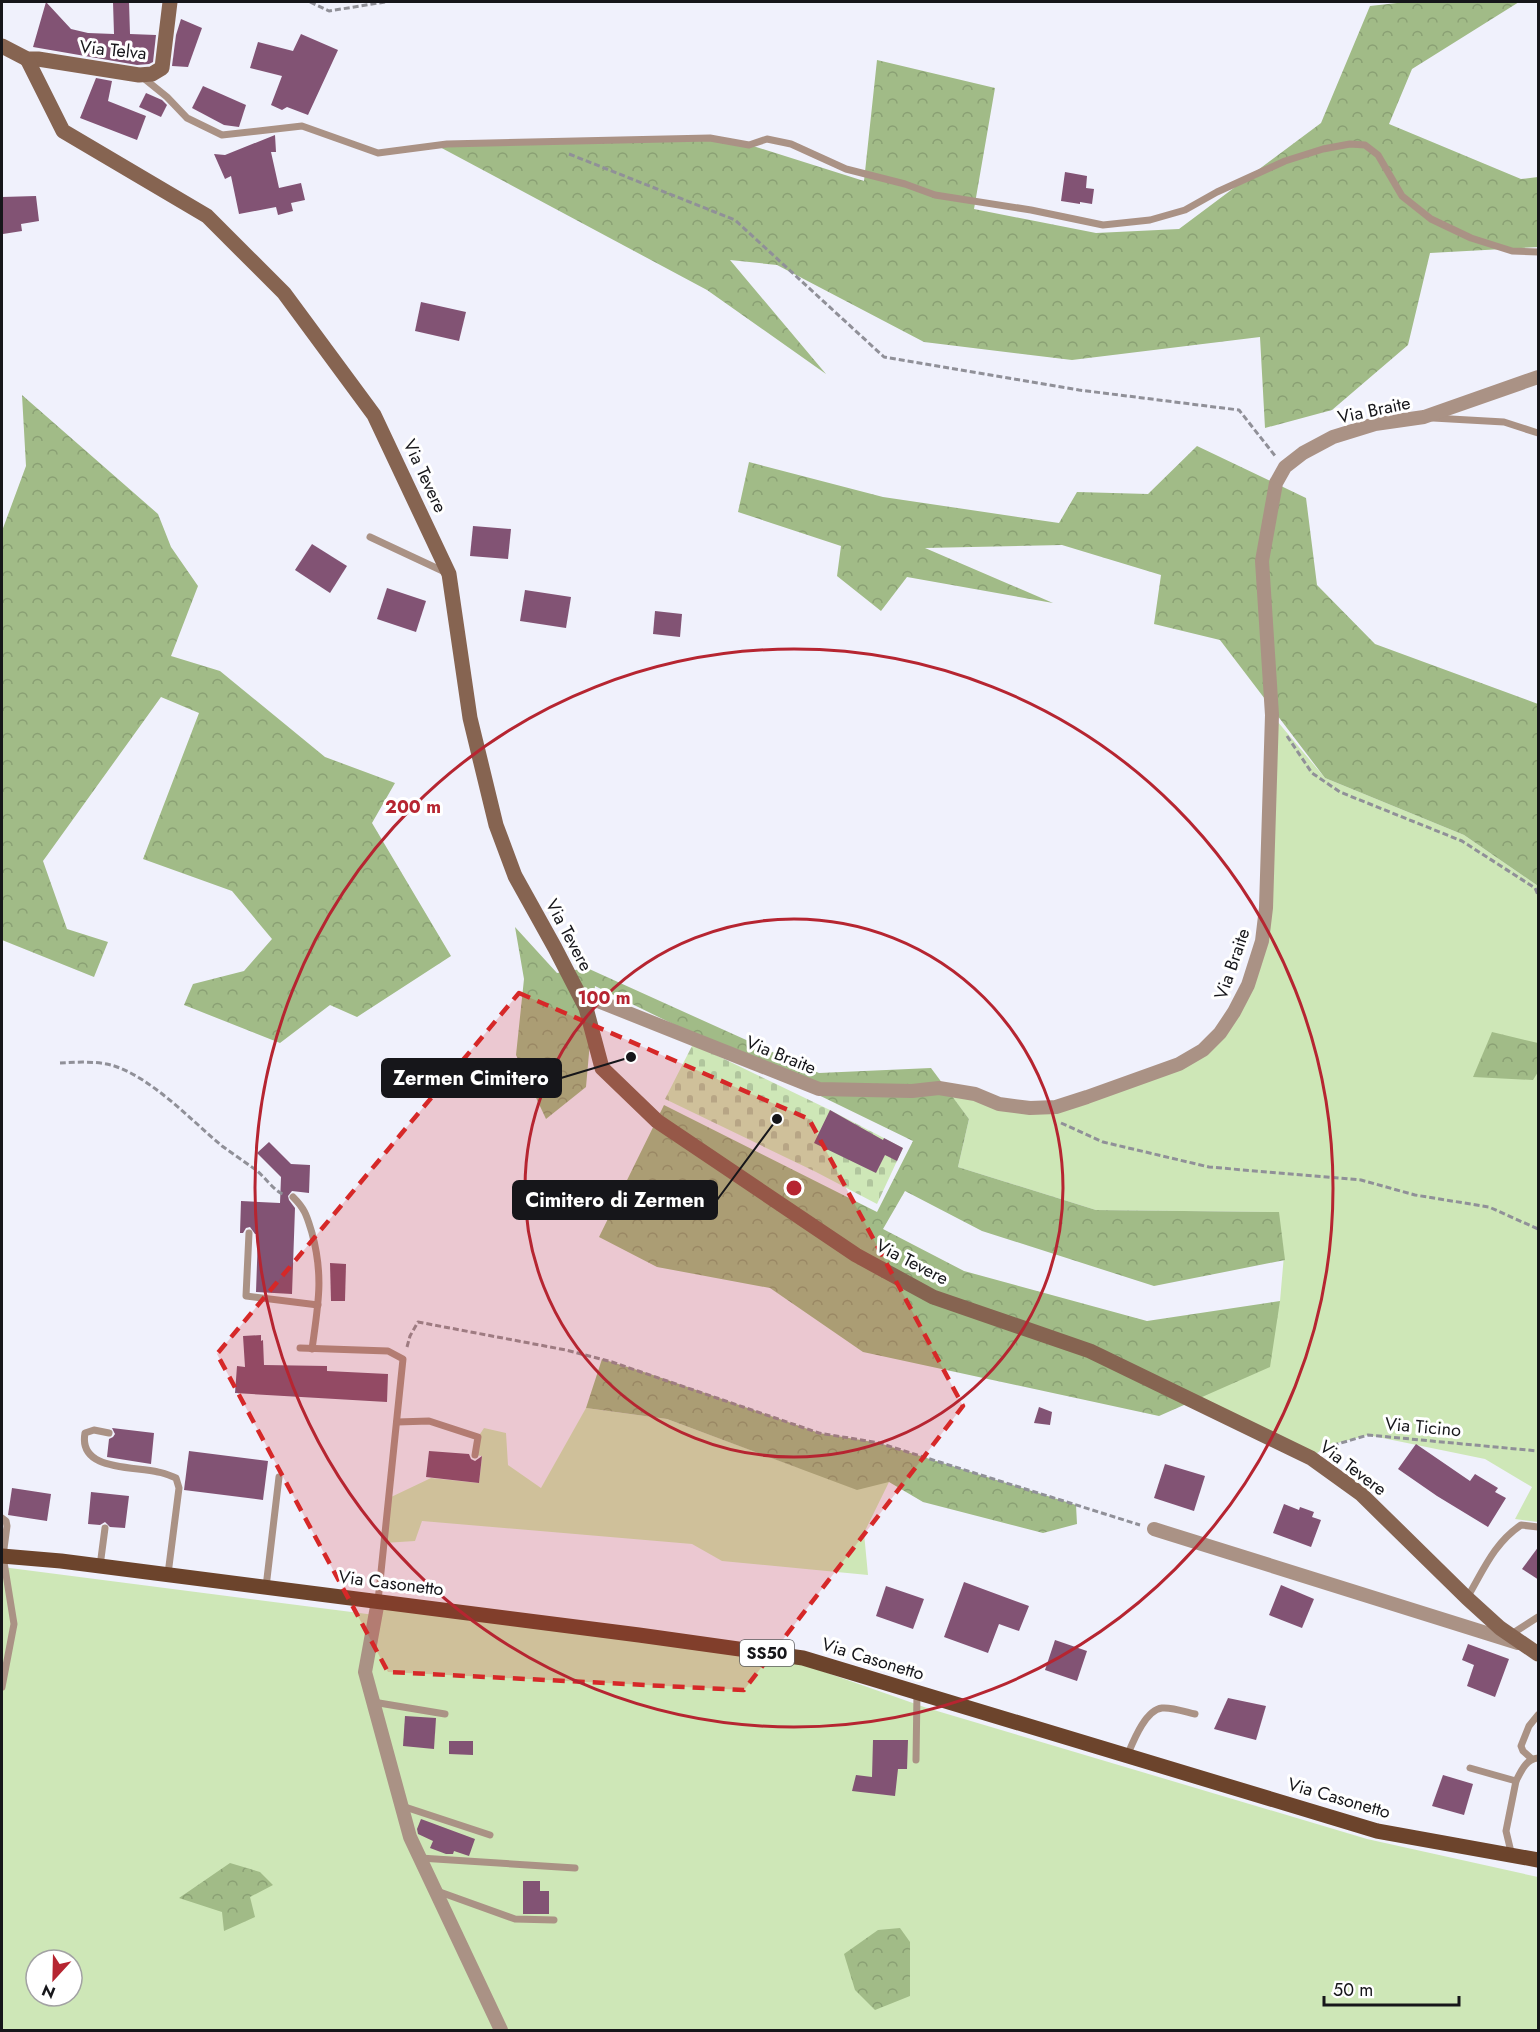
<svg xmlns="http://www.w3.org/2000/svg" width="1540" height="2032" viewBox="0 0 1540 2032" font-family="Jost,sans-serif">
<defs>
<pattern id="forest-crowns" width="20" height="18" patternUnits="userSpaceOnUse" patternTransform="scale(1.5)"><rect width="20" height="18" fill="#a1bb87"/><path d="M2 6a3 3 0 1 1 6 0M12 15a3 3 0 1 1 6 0" fill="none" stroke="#8aa074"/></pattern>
<pattern id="cemetery-stones" width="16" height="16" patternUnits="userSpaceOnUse" patternTransform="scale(1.5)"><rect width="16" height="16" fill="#cee7b7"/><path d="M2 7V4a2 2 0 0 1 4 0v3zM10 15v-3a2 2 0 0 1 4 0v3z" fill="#b0c59d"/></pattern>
</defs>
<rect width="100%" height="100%" fill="#f0f1fc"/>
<!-- green -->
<g fill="#cee7b7" fill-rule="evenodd">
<path d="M1272,715L1325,778L1464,835L1538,886V1522L1515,1519L1532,1487L1485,1459L1368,1435L1326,1446L1311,1458L1192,1401L1280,1301L1284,1255L1278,1212L1096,1210L958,1167L969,1119L946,1089L1030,1108L1179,1064L1220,1033L1262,941Z"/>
<path d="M586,1408L667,1419L799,1468L889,1482L864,1533L868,1575L722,1561L692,1544L422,1521L415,1541L384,1543L389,1498L431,1478L479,1483L482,1456L475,1455L478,1437L484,1428L506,1433L508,1465L541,1488Z"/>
<path d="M2,1567L375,1615L378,1601L799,1663L927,1708L1367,1839L1538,1877V2030H2ZM36,1960H72V1996H36Z"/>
</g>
<!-- forest -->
<g fill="url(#forest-crowns)">
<path d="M1406,2H1519L1412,69L1389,124L1521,179L1538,177V247L1430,253L1408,345L1332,410L1265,428L1260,337L1072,360L924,342L777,265L730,260L826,374L707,290L436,145L728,138L864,181L877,60L995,88L974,209L1096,233L1179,229L1321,123L1370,6Z"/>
<path d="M22,395L158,514L171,547L198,586L171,656L220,671L325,757L395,783L372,823L451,956L357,1017L330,1005L280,1043L184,1005L193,984L244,971L272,939L232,891L143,859L199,713L161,697L43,861L67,929L108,942L94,977L2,940V531L26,466Z"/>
<path d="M1197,446L1306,498L1317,585L1375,644L1538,704V886L1464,835L1325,778L1220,640L1154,624L1161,575L1062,545L925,548L1053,603L907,577L881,611L837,576L841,546L738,512L749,462L883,497L1059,523L1077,492L1148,494Z"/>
<path d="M515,927L557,973L587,968L819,1073L931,1068L969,1119L958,1167L1096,1210L1279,1212L1285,1260L1154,1286L982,1231L905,1191L883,1229L964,1271L1147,1321L1280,1301L1270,1367L1159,1416L863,1352L770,1288L657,1267L599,1237L664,1105L877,1212L913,1141L595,986L586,1087L546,1119L516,1055L524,979Z"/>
<path d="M1492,1032L1538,1043V1072L1533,1080L1473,1077Z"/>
<path d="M602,1359L653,1375L819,1433L879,1443L1076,1505L1077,1524L1043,1533L923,1502L889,1482L857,1490L667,1419L586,1408Z"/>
<path d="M230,1863L260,1872L273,1885L250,1897L255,1917L224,1931L222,1912L179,1898Z"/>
<path d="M900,1928L910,1942V1996L875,2010L855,1990L844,1954L878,1930Z"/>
</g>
<!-- cemetery -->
<path fill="url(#cemetery-stones)" d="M693,1044L830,1110L903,1148L877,1204L816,1172L665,1099Z"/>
<!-- building -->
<g fill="#825374">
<path d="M46,2L71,29L88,33L114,34L113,2H129L130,34L156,35L153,62L149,64L137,65L33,47Z"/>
<path d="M181,19L202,28L188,67L172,66L176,35Z"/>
<path d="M301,34L338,50L308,115L287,107L282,110L271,105L282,76L250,68L258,42L293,51Z"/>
<path d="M96,78L112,81L108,101L146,116L137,140L80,118Z"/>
<path d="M203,86L246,105L239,127L224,125L192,108Z"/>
<path d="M146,93L162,100L167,105L161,117L139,107Z"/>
<path d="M275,135L276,152H271L279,188L301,183L305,200L291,203L293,211L278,215L276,207L239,214L231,176L225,179L214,154L225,155Z"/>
<path d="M1065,172L1087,176L1086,188L1094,189L1092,204L1080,202V204L1061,201Z"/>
<path d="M36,196L39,221L21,224L22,231L3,234L2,197Z"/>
<path d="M421,302L466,312L459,341L415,331Z"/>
<path d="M473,526L511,529L508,559L470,556Z"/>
<path d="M312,544L347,566L330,593L295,570Z"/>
<path d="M387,588L426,601L416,632L377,619Z"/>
<path d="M525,590L571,597L566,628L520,621Z"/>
<path d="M655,611L682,614L680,637L653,634Z"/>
<path d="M830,1110L883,1140L884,1138L903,1148L897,1161L885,1155L876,1173L814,1143Z"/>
<path d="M269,1142L291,1164L310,1165L309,1193L292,1191L288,1196L289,1200L295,1208L292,1294L256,1292L258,1234H255L250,1227L246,1228L243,1233H240L241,1201L280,1203L281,1177L257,1153Z"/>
<path d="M330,1263L346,1264L345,1301H331Z"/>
<path d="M261,1335V1341L263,1340L264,1365L327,1366V1371L388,1374L387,1402L235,1393L237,1366L245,1367L243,1336Z"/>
<path d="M1039,1407L1052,1412L1050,1425L1034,1423Z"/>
<path d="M112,1428L154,1433L151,1464L107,1457L109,1439L113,1437L115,1434Z"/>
<path d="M1416,1444L1470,1481L1475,1474L1498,1488L1495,1492L1506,1498L1488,1527L1437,1496L1398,1469Z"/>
<path d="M189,1451L268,1461L263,1500L184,1490Z"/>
<path d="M429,1451L469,1454L471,1459L475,1461L482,1456L479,1483L426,1477Z"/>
<path d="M1165,1464L1205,1476L1194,1511L1154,1498Z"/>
<path d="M12,1488L51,1494L47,1521L8,1515Z"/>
<path d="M91,1492L129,1496L125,1528L110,1527L105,1522L100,1525L88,1524Z"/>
<path d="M1284,1504L1299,1510L1300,1507L1314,1512L1312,1517L1321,1520L1311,1547L1273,1533Z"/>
<path d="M1539,1546V1580L1522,1569Z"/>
<path d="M964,1582L1029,1606L1019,1631L999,1624L988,1653L944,1637Z"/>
<path d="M1281,1585L1314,1599L1302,1628L1269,1615Z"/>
<path d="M886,1586L924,1599L913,1629L876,1616Z"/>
<path d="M1055,1640L1087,1651L1077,1681L1045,1670Z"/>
<path d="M1468,1644L1509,1659L1495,1697L1467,1686L1474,1665L1462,1660Z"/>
<path d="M1228,1698L1266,1706L1256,1740L1214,1729Z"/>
<path d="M405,1716L436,1718L434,1749L403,1746Z"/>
<path d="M873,1740H908L907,1769H898L895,1796L852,1791L856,1775L872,1777Z"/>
<path d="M449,1741H473V1755L449,1754Z"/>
<path d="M1443,1775L1473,1784L1464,1815L1432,1806Z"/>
<path d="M421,1819L475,1839L469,1856L454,1851L453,1854H446L430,1848L433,1841L418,1834L417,1829Z"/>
<path d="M523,1881H540V1891H549V1914H523Z"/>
</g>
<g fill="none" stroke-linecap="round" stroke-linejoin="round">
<!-- path -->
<g stroke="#909098" stroke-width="3" stroke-dasharray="6 3" stroke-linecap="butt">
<path d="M310,2L329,11L385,2"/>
<path d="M569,154L735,220L884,357L1079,390L1239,410L1276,457"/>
<path d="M1287,736L1312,773L1340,792L1462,841L1535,888L1538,895"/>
<path d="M60,1063C76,1062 95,1061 111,1065C150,1076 191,1120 222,1146C233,1154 245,1162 256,1170C265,1177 274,1191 283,1194"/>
<path d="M1061,1123L1103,1142L1209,1167L1361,1180L1415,1195L1489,1207L1538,1229"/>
<path d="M407,1347L410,1336L418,1322L566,1350L612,1362L819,1433L879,1443L1140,1525"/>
<path d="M1324,1448L1368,1435L1538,1451"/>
</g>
<!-- lane -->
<g stroke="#aa9285" stroke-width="7">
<path d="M141,76L167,97L187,118L222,135L302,126L378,153L447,144L710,138L749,145L767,139L791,144L846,169L905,184L935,195L1031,210L1103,225L1150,220L1185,210L1217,192L1285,161L1323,149L1350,144L1365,145L1378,155L1402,196L1431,219L1471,238L1512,251L1538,252"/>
<path d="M1433,418L1504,422L1538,433"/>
<path d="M370,537L447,573"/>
<path d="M293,1197C306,1210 307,1217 312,1233C324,1277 318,1305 312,1349"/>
<path d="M249,1233L246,1296L318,1305"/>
<path d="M300,1348L388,1351L403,1359L378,1601"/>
<path d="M397,1422L429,1421L478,1437L475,1455"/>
<path d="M109,1433L94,1430L85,1433C78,1471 133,1466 158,1472C165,1473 171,1476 176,1478L179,1488L168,1574"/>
<path d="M2,1518L6,1521L7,1526L3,1556L14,1624L2,1687"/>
<path d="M100,1566L105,1528"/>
<path d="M266,1587L279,1477"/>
<path d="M1467,1598C1483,1571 1494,1543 1521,1525L1538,1527"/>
<path d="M1510,1635L1538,1617"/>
<path d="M373,1702L445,1714"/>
<path d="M1127,1756C1133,1742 1145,1710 1162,1708C1172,1707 1186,1712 1195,1714"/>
<path d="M1532,1759L1523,1751L1521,1746L1529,1726L1538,1715"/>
<path d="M916,1760L917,1693"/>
<path d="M1470,1768L1516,1781L1506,1831L1512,1856"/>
<path d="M1516,1781C1521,1771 1526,1759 1538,1758"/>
<path d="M402,1806L490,1835"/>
<path d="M420,1858L575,1868"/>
<path d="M437,1891L515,1919L554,1920"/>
</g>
<!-- street -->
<g stroke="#aa9285" stroke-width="14">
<path d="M583,1003L598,1001L819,1089L912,1091L939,1088L975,1094L999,1104L1030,1108L1056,1107L1087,1097L1179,1064L1203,1050L1220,1033L1234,1012L1248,985L1262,941L1266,908L1272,715L1262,561L1276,483L1285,467L1303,453L1333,437L1375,424L1424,417L1538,377"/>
<path d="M1154,1529L1518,1643"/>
<path d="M378,1601L365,1672L410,1837L501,2030"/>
</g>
<!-- secondary -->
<g stroke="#866451" stroke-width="15">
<path d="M2,46L27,59H38L139,75L152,74L162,68L170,2"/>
<path d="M27,59L63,131L207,216L284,293L374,415L449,574L470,718L496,825L515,876L555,948L586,1008L602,1068L657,1121L856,1255L933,1297L1090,1351L1311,1458L1361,1494L1467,1598L1500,1628L1538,1654"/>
</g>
<!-- primary -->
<path stroke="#6c442c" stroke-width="15" d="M2,1556L61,1561L639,1635L803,1658L1377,1831L1538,1860"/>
</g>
<!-- marked area -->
<path fill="#d62828" fill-opacity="0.2" stroke="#d62828" stroke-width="4.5" stroke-dasharray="12 8" stroke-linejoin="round" d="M519,993L809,1119L963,1406L744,1690L388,1672L217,1354Z"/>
<!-- distance rings -->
<g fill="none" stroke="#b62531" stroke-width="3">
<circle cx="794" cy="1188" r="269"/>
<circle cx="794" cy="1188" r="539"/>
</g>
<g text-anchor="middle" stroke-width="6" stroke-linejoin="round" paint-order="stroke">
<!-- shield labels -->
<rect fill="#fff" stroke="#5c5c5f" stroke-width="1.5" x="740" y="1640" width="54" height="26" rx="4.5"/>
<g font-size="16" font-weight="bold" fill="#16161a">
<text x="767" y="1659">SS50</text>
</g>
<!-- street labels -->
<g font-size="18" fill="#16161a" stroke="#fff">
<text transform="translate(113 50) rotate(6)" y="6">Via Telva</text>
<text transform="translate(1374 410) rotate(-12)" y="6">Via Braite</text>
<text transform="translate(425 476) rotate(65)" y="6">Via Tevere</text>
<text transform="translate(569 935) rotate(62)" y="6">Via Tevere</text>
<text transform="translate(1232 964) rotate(-71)" y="6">Via Braite</text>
<text transform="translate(781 1055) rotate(22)" y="6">Via Braite</text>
<text transform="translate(912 1262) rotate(27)" y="6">Via Tevere</text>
<text transform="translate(1423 1427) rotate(5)" y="6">Via Ticino</text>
<text transform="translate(1353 1468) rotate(37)" y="6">Via Tevere</text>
<text transform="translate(391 1583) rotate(7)" y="6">Via Casonetto</text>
<text transform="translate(873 1659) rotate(17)" y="6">Via Casonetto</text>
<text transform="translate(1339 1798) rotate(16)" y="6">Via Casonetto</text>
</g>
</g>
<circle cx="794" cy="1188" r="9" fill="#b62531" stroke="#fff" stroke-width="3"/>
<g font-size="18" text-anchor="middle" font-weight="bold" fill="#b62531" stroke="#fff" stroke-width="6" stroke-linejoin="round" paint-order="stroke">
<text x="413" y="813">200 m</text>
<text x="604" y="1004">100 m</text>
</g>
<!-- callouts -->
<path fill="none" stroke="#16161a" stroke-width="2" d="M631 1057L561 1078M777 1119L717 1200"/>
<g fill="#16161a" stroke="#fff" stroke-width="2">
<circle cx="631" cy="1057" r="6"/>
<circle cx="777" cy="1119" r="6"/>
</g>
<g fill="#16161a" stroke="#16161a" stroke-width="2">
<rect x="382" y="1059" width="179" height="38" rx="6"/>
<rect x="513" y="1181" width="204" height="38" rx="6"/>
</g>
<g font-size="20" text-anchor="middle" font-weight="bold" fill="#fff">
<text x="471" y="1085">Zermen Cimitero</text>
<text x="615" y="1207">Cimitero di Zermen</text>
</g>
<!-- border -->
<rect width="1540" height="2032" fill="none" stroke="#16161a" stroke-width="6"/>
<!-- north arrow -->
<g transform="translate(54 1978) rotate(202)"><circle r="28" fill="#ffffff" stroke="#a2a2a3" stroke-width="1.5"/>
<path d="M0-4.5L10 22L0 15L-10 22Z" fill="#b62531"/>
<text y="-9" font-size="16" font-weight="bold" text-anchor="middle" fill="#16161a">N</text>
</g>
<!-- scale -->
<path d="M1324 1996v9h135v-9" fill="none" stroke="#16161a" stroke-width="3"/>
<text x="1333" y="1996" font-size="18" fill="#16161a" stroke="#ffffff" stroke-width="4.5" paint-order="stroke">50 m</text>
</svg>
